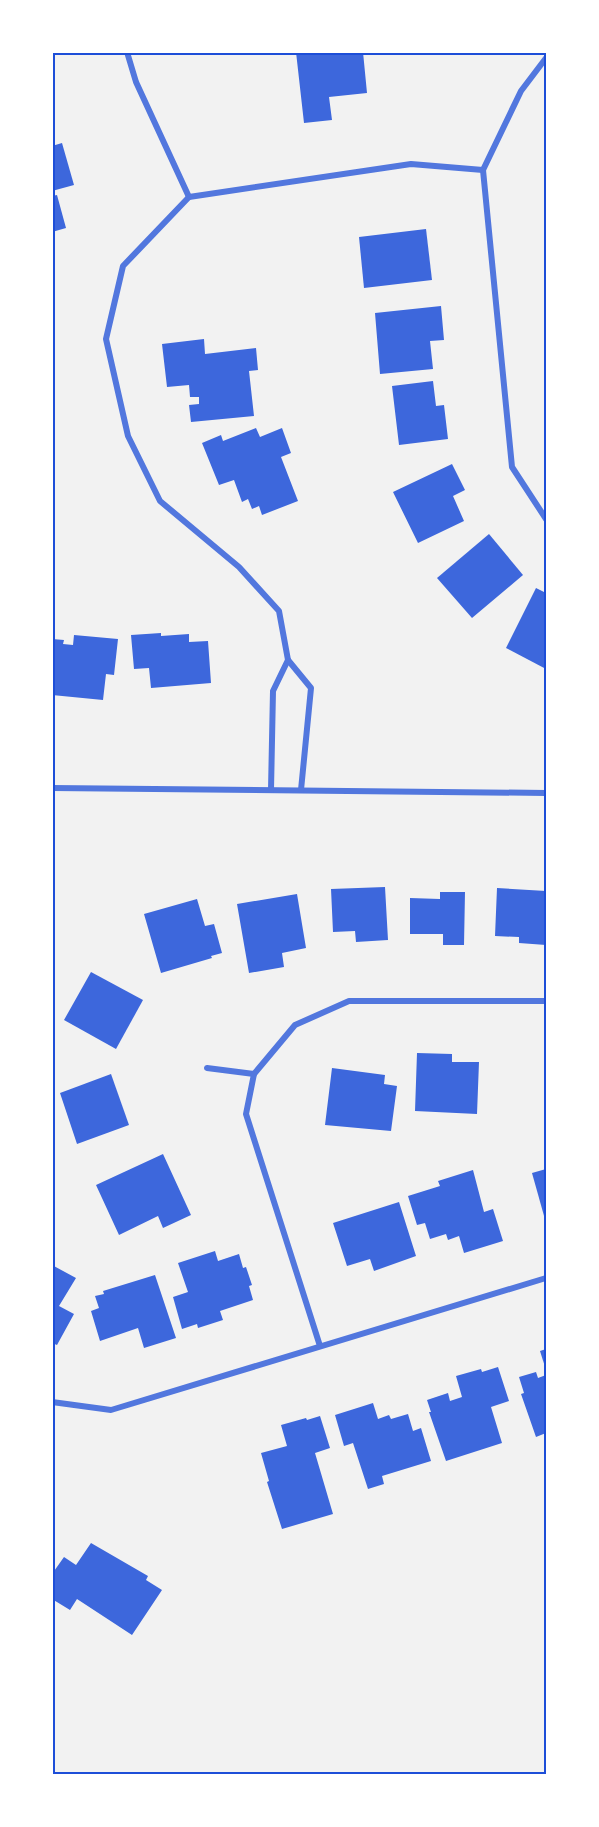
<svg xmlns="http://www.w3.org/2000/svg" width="599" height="1827" viewBox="0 0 599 1827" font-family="Bitter,serif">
<rect width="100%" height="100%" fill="#f2f2f2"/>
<!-- building -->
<g fill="#3d67dc">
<path d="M296,52H363L367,93L329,97L332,120L304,123Z"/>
<path d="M62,143L74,185L52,191V146Z"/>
<path d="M57,195L66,228L52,232V196Z"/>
<path d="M426,229L432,280L364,288L359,237Z"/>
<path d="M441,306L444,340L430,341L433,369L380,374L375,313Z"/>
<path d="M204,339L205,354L256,348L258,370L249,371L254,416L191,422L189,405L199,404V397H190L189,385L167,387L162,344Z"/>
<path d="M433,381L436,406L444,405L448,439L399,445L392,386Z"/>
<path d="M256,428L260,437L282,428L291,453L281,457L298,501L262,515L259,506L252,509L248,499L242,502L234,480L219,485L202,443L221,435L223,441Z"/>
<path d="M452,464L465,490L453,496L464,521L418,543L393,492Z"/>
<path d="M489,534L523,575L472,618L437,578Z"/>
<path d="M536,588L546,593V669L506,648Z"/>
<path d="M161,633V636L189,634V642L208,641L211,683L151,688L149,668L134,669L131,635Z"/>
<path d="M74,635L118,639L114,675L106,674L103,700L52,695V639L64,640L63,644L73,645Z"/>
<path d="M385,887L388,940L356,942L355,931L333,932L331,889Z"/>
<path d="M497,888L546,891V945L519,943V937L495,936Z"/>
<path d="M440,892H465L464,945H443V934H410V898L440,899Z"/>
<path d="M297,894L306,948L282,953L284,967L249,973L237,904Z"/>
<path d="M197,899L205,926L214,924L222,953L211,956L212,958L161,973L144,914Z"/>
<path d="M91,972L143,1000L116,1049L64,1020Z"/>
<path d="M417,1053L452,1054V1062H479L477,1114L415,1111Z"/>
<path d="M332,1068L385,1075L384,1084L397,1086L391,1131L325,1125Z"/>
<path d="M111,1074L129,1125L77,1144L60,1093Z"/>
<path d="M163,1154L191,1215L163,1228L158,1216L119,1235L96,1185Z"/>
<path d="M546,1169V1223L532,1173Z"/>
<path d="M473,1170L484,1212L493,1209L503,1241L464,1253L459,1236L448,1240L446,1234L430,1239L425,1223L417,1225L408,1196L440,1186L438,1181Z"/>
<path d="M399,1202L416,1256L374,1271L370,1259L347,1266L333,1223Z"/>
<path d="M215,1251L218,1261L239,1254L243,1268L246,1267L252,1285L249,1286L253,1300L220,1311L223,1320L198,1328L197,1324L182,1329L173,1297L188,1292L178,1263Z"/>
<path d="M52,1265L76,1278L59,1306L74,1314L57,1345L52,1343Z"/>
<path d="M155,1275L176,1338L144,1348L138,1328L100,1341L91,1311L99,1308L95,1296L104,1294L103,1291Z"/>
<path d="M546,1349V1370L540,1351Z"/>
<path d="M498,1367L509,1401L491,1407L502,1443L446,1461L429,1412H431L427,1400L448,1393L450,1401L462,1397L456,1376L481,1369L482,1372Z"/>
<path d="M536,1372L538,1378L546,1375V1433L536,1437L521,1394L524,1393L519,1377Z"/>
<path d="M373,1403L378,1419L389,1415L391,1419L408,1414L413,1431L421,1428L431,1461L382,1476L384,1484L368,1489L353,1443L344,1446L335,1415Z"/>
<path d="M320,1416L330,1448L315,1453L333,1514L282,1529L267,1482L269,1481L261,1453L287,1446L281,1425L306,1418L307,1420Z"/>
<path d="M91,1543L148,1576L146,1580L162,1590L132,1635L77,1599L70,1610L52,1599V1574L64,1557L76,1565Z"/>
</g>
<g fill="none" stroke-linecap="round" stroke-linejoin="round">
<!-- minor -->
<g stroke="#5277de" stroke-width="6">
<path d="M127,52L136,82L189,197"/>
<path d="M483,170L512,467L546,519"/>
<path d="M483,170L521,91L546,58"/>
<path d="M52,788L546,793"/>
<path d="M271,790L273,691L288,660"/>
<path d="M301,790L311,688L288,660L279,611L239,567L160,501L128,436L106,339L123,266L189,197L411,164L483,170"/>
<path d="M207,1068L254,1074"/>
<path d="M320,1346L246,1114L254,1074L295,1025L349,1001H546"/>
<path d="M52,1402L111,1410L546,1278"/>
</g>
</g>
<!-- border -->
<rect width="599" height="1827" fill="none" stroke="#ffffff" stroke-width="108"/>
<rect x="54" y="54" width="491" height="1719" fill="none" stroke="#1d4ed8" stroke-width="2"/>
</svg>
